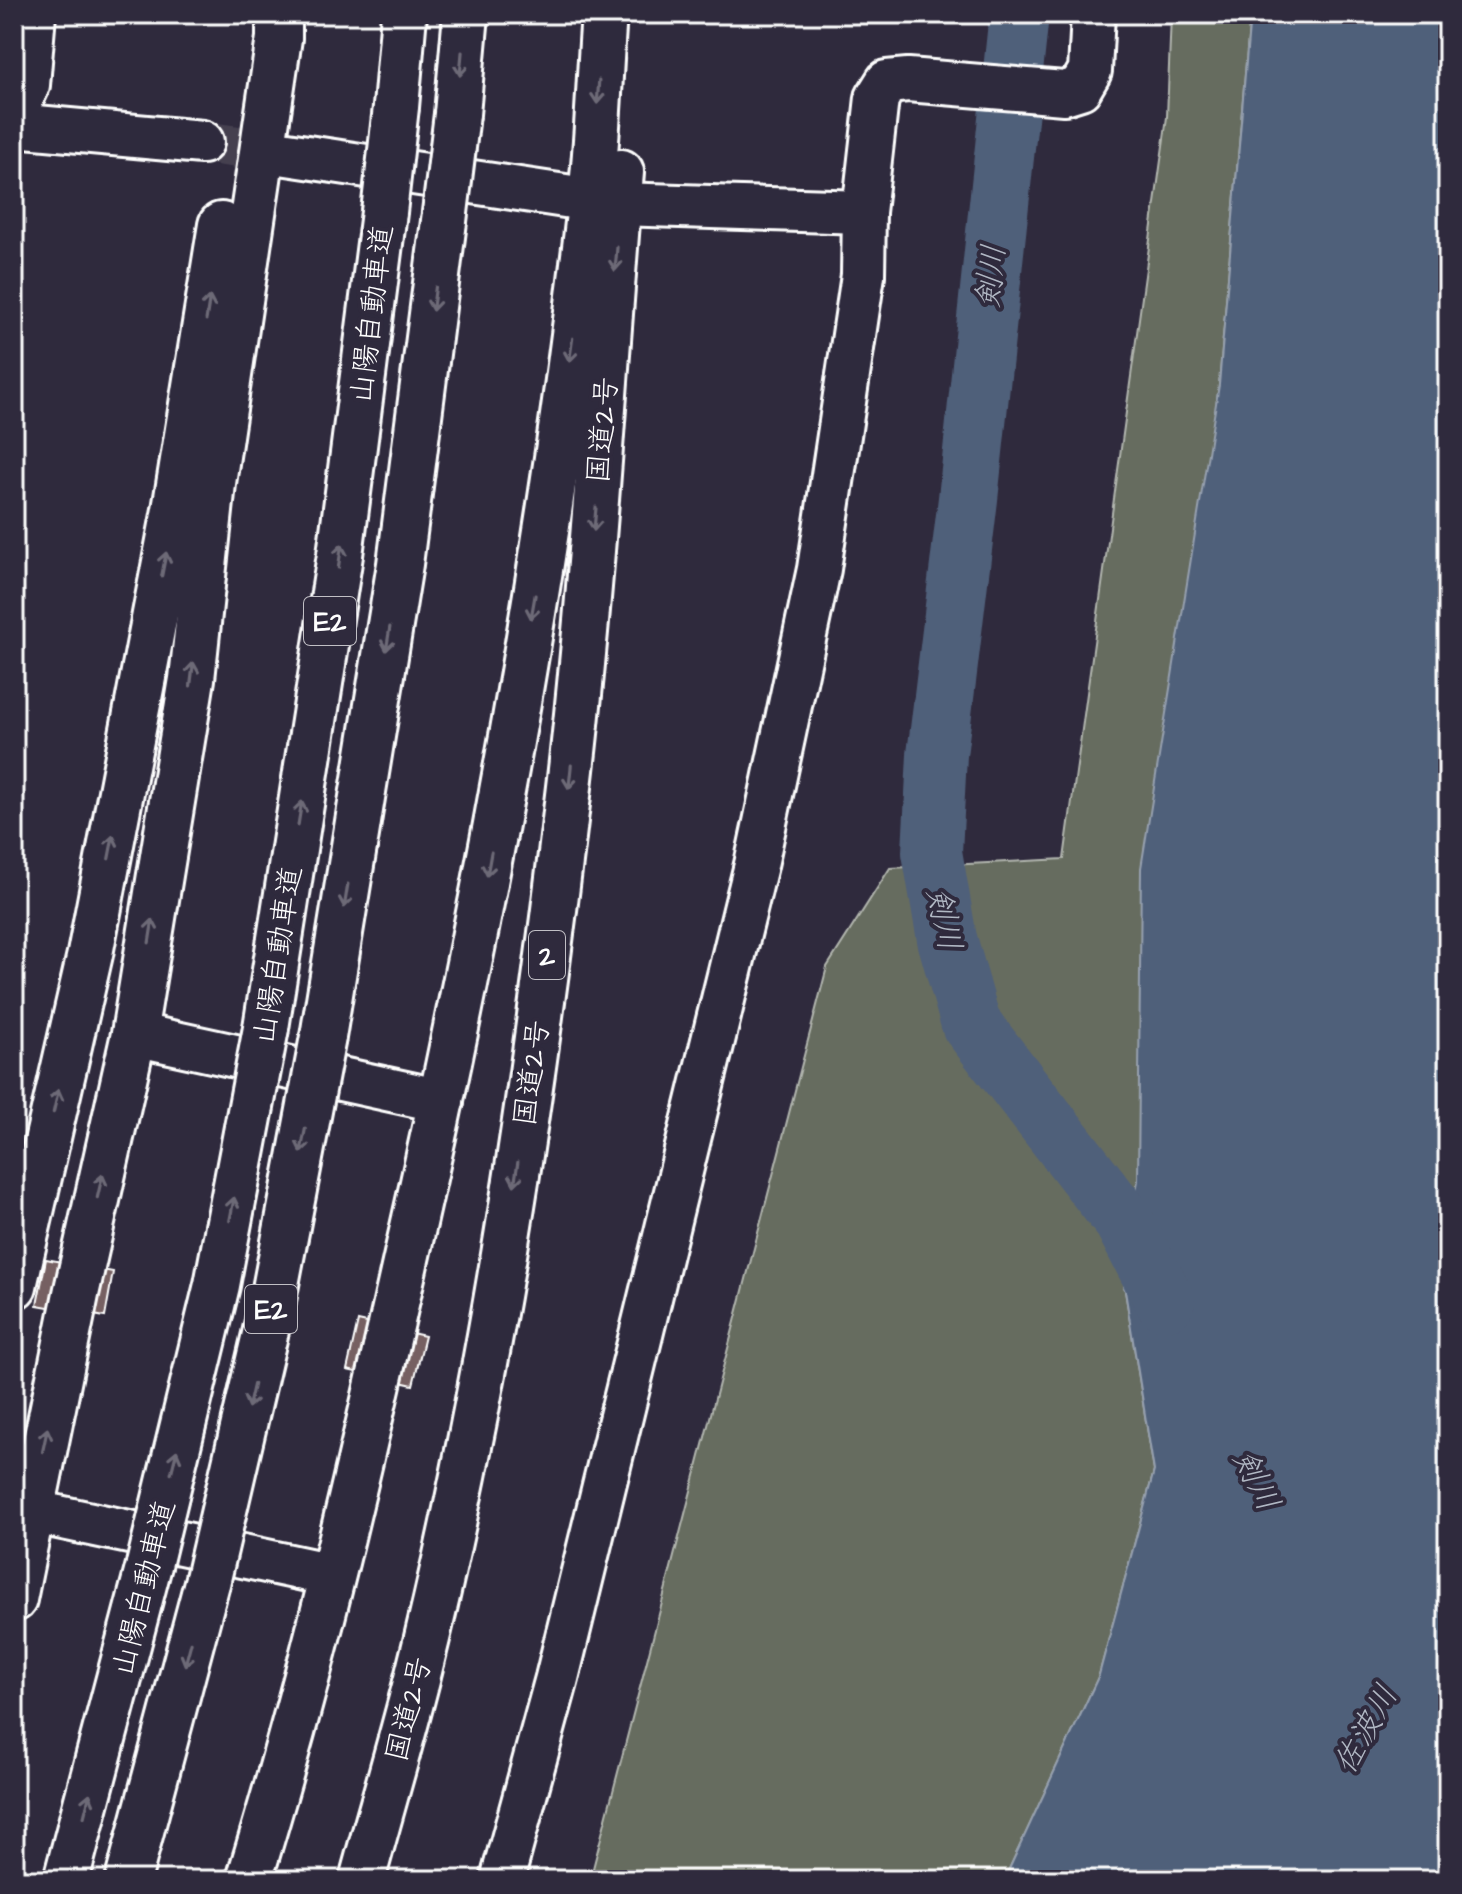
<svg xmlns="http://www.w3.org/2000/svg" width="1462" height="1894" viewBox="0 0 1462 1894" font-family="'Architects Daughter','Klee One',sans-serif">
<rect width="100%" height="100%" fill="#2f2a3d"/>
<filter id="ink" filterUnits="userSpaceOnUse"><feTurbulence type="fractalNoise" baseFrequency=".0125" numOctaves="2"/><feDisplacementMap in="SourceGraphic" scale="16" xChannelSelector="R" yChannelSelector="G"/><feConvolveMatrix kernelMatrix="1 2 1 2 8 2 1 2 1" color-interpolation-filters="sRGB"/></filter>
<g filter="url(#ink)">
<!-- green -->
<path fill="#666c5f" stroke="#b2b6af" stroke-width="2" d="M1171,14H1250L1219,385L1138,1181L1121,1266L1154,1471L1099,1675L1004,1880H590L827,967L890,868L1064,859L1167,117Z"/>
<!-- water -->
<path fill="#50607a" stroke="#96a0af" stroke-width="2" d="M1250,14H1448V1880H1004L1099,1675L1154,1471L1121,1266L1138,1181L1141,868L1219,385Z"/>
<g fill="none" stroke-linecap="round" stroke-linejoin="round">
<!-- river -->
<path stroke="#50607a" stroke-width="60" d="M1019,14L968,499L937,755L932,852L947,939L971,1024L1123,1220L1165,1301"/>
</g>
<!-- building -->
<g fill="#766162" stroke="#fff" stroke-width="2">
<path d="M46,1259L113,1272L105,1317L37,1305Z"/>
<path d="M358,1321L425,1336L413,1385L347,1370Z"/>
</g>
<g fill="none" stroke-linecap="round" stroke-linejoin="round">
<!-- minor-tunnel -->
<path stroke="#443f50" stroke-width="42" stroke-dasharray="42 21" stroke-linecap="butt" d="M202,142L274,152"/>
<defs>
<g id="minor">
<path d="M14,115L28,85L34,14"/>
<path d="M14,125L202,142"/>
<path d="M274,152L618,204L864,212"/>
<path d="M134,1034L442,1101"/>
<path d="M30,1511L332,1575"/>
<path d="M502,1880L557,1678L756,865L819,569L863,275L864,212L877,98L887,82L908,80L1064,93L1080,88L1090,71L1093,14"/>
</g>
<g id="highway">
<path d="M396,107L404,14"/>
<path d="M457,114L466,14"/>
<path d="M266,1028L340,555L384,212"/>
<path d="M323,1037L400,564L444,221"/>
<path d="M14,1286L90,954L175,510L221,225"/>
<path d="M14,1599L76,1294L134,1034L192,679L213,483L279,38V14"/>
<path d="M66,1880L149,1565"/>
<path d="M128,1880L208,1579"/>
<path d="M249,1880C313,1673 361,1461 408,1250C486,905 550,556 590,205C598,142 599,77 604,14"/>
<path d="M362,1880C380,1813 400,1746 417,1679C490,1387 534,1085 569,787C593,583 604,377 621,172"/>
</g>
</defs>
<!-- minor casing -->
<use href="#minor" stroke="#fff" stroke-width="48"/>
<!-- highway casing -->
<use href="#highway" stroke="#fff" stroke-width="50"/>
<!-- minor -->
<use href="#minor" stroke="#2f2a3d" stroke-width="42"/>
<!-- highway -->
<use href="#highway" stroke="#2f2a3d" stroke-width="44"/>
<defs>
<g id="highway-bridge">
<path d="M384,212L396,107"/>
<path d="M444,221L457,114"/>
<path d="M149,1565L217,1285L266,1028"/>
<path d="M208,1579L273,1300L323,1037"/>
</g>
</defs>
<!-- highway-bridge casing -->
<use href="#highway-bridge" stroke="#fff" stroke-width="50" stroke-linecap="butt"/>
<!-- highway-bridge -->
<use href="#highway-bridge" stroke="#2f2a3d" stroke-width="44"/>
</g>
<!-- one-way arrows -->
<defs><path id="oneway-shaft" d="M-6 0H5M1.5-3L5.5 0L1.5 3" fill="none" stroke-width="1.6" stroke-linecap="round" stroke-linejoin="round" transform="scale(2)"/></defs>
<g stroke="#6d6a77">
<use href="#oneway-shaft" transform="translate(461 64) rotate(95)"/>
<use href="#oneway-shaft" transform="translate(598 92) rotate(94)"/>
<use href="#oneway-shaft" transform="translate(616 259) rotate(95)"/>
<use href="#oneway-shaft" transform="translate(434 299) rotate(97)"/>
<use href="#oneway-shaft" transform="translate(208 308) rotate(-81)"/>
<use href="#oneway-shaft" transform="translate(571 350) rotate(98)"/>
<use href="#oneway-shaft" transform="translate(595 519) rotate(95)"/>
<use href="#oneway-shaft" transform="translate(340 556) rotate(-82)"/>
<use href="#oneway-shaft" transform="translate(164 564) rotate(-79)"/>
<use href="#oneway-shaft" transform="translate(533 607) rotate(100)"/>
<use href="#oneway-shaft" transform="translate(388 639) rotate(99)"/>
<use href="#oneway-shaft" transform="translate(192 674) rotate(-83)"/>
<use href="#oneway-shaft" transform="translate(570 777) rotate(96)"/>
<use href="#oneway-shaft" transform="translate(300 813) rotate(-81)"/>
<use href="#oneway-shaft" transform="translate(111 847) rotate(-79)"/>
<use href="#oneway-shaft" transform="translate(489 864) rotate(100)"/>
<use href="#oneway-shaft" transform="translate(346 896) rotate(99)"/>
<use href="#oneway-shaft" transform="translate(151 931) rotate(-81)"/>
<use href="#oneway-shaft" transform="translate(56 1101) rotate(-77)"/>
<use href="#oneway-shaft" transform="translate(303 1141) rotate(101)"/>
<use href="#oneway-shaft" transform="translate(516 1174) rotate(99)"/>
<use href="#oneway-shaft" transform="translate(100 1186) rotate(-77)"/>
<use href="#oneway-shaft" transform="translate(232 1209) rotate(-79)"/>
<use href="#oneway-shaft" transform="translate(251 1396) rotate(103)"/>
<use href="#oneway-shaft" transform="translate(45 1440) rotate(-78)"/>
<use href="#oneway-shaft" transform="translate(174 1462) rotate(-76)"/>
<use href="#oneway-shaft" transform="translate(188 1654) rotate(105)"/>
<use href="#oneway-shaft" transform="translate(87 1805) rotate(-76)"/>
</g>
</g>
<g text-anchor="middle" stroke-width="8" stroke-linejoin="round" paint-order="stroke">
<!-- shield labels -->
<g fill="#2f2a3d" stroke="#c1bfc5" stroke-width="2">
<rect x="304" y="597" width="52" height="48" rx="6"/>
<rect x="529" y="931" width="36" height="48" rx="6"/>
<rect x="245" y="1285" width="52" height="48" rx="6"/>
</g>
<g font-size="28" font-weight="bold" fill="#fff">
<text x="330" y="631">E2</text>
<text x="547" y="965">2</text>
<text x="271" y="1319">E2</text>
</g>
<!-- street labels -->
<g font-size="30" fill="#fff" stroke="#2f2a3d">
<text transform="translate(371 314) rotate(-83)" y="10">山陽自動車道</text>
<text transform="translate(602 430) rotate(-85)" y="10">国道2号</text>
<text transform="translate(277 955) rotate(-81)" y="10">山陽自動車道</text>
<text transform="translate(531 1073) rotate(-82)" y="10">国道2号</text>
<text transform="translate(143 1588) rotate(-76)" y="10">山陽自動車道</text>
<text transform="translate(408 1709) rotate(-76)" y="10">国道2号</text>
</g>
<!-- water labels -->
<g font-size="32" font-style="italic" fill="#b0b7c3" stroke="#2f2a3d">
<text transform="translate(990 276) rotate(-84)" y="11">剣川</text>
<text transform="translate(945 919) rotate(78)" y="11">剣川</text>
<text transform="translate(1257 1480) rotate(63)" y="11">剣川</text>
<text transform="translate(1365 1729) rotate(-61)" y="11">佐波川</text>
</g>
</g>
<!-- margin -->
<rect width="1462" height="1894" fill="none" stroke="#2f2a3d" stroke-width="48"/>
<rect x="24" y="24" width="1414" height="1846" fill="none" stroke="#fff" stroke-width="3" filter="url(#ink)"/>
</svg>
